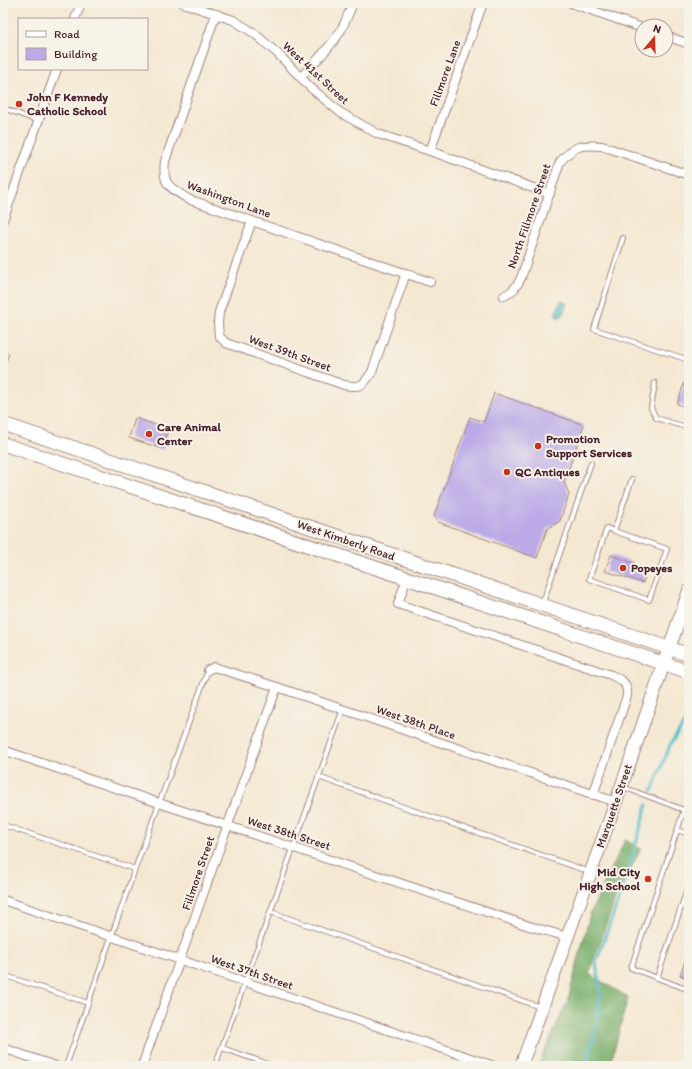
<svg xmlns="http://www.w3.org/2000/svg" width="692" height="1069" viewBox="0 0 692 1069" font-family="Itim,sans-serif">
<rect width="100%" height="100%" fill="#f7f3e8"/>
<filter id="ink" filterUnits="userSpaceOnUse"><feTurbulence type="fractalNoise" baseFrequency=".025" numOctaves="2"/><feDisplacementMap in="SourceGraphic" scale="8" xChannelSelector="R" yChannelSelector="G"/><feConvolveMatrix kernelMatrix="1 2 1 2 8 2 1 2 1" color-interpolation-filters="sRGB"/></filter>
<filter id="wash" filterUnits="userSpaceOnUse"><feTurbulence type="fractalNoise" baseFrequency=".012" numOctaves="4" result="noise"/><feDisplacementMap in="SourceGraphic" scale="16" xChannelSelector="R" yChannelSelector="G"/><feGaussianBlur stdDeviation="0.9" result="paint"/><feColorMatrix in="noise" values="0 0 0 0 0 0 0 0 0 0 0 0 0 0 0 0 0 1.4 0 .05"/><feComposite in="paint" operator="in"/></filter>
<g filter="url(#wash)">
<rect width="100%" height="100%" fill="#f4e8d2"/>
<!-- forest -->
<path fill="#79af6c" stroke="#62674c" d="M625,840L641,849L616,896L589,974L628,997L610,1066H538L568,1000L590,914Z"/>
<!-- water -->
<path fill="#4fbcc8" stroke="#4c6e7a" d="M561,301H563L567,304L562,316H559V318L556,316V315L555,314Z"/>
<g fill="none" stroke-linecap="round" stroke-linejoin="round">
<!-- stream -->
<g stroke="#4fbcc8" stroke-width="3">
<path d="M652,791L670,745L689,716"/>
<path d="M587,1066L595,1030L601,994L596,962L624,885L647,805"/>
</g>
</g>
<g id="blocks">
<!-- building -->
<g fill="#bbaae7">
<path d="M3,351L9,353L3,370Z"/>
<path d="M685,381L689,383V408L677,404Z"/>
<path d="M494,393L584,425L564,482L569,494L560,521L547,529L537,558L438,522L434,516L470,417L484,422Z"/>
<path d="M135,418L168,429L163,449L129,438Z"/>
<path d="M611,555L634,563L633,566L647,570L643,583L605,571Z"/>
<path d="M689,950V978L680,975Z"/>
</g>
</g>
</g>
<g filter="url(#ink)">
<use href="#blocks" fill-opacity="0" stroke="#9f847e" stroke-width="1"/>
<g fill="none" stroke-linecap="round" stroke-linejoin="round">
<defs>
<g id="lane">
<path d="M3,108L38,121"/>
<path d="M623,238L594,329L689,360"/>
<path d="M655,383L651,408L656,418L689,428"/>
<path d="M614,531L607,528L589,579L649,600L667,549L614,531L632,479"/>
<path d="M543,602L591,463"/>
<path d="M318,777L590,872"/>
<path d="M623,787L684,810H689"/>
<path d="M684,810L631,968L689,990"/>
<path d="M3,825L135,869"/>
<path d="M677,830L689,834"/>
<path d="M271,912L540,1007"/>
<path d="M3,975L88,1003"/>
<path d="M657,978L689,884"/>
<path d="M222,1048L274,1066"/>
<path d="M66,1066L135,869L208,670"/>
<path d="M215,1066L343,709"/>
</g>
<g id="street">
<path d="M183,3L233,20L254,33L278,54L311,88L341,113L378,134L430,151L550,194"/>
<path d="M571,3L642,28"/>
<path d="M216,14L165,161C162,185 169,187 188,199L430,282"/>
<path d="M75,19L81,3"/>
<path d="M666,36L689,44"/>
<path d="M301,77C314,63 329,49 340,32C345,23 349,13 353,3"/>
<path d="M430,151L483,3"/>
<path d="M3,220L57,69"/>
<path d="M252,221L219,312L218,323L219,336L226,343L344,385C361,388 363,386 372,372L406,273"/>
<path d="M504,296C513,292 517,286 521,278L560,162C575,145 581,144 602,146L689,175"/>
<path d="M407,578L398,604L611,675C622,680 628,683 627,696L593,795"/>
<path d="M208,670L214,667L277,687L616,802"/>
<path d="M3,750L159,803L529,926L568,937"/>
<path d="M3,900L494,1066"/>
<path d="M3,1048L55,1066"/>
<path d="M142,1066L277,687"/>
</g>
<path id="secondary" d="M521,1066L616,802L689,591"/>
<g id="primary">
<path d="M3,424L542,605L689,655"/>
<path d="M3,444L689,672"/>
</g>
</defs>
<!-- lane casing -->
<use href="#lane" stroke="#9f847e" stroke-width="6"/>
<!-- street casing -->
<use href="#street" stroke="#9f847e" stroke-width="10"/>
<!-- secondary casing -->
<use href="#secondary" stroke="#9f847e" stroke-width="14"/>
<!-- primary casing -->
<use href="#primary" stroke="#9f847e" stroke-width="15"/>
<!-- lane -->
<use href="#lane" stroke="#fff" stroke-width="4"/>
<!-- street -->
<use href="#street" stroke="#fff" stroke-width="8"/>
<!-- secondary -->
<use href="#secondary" stroke="#fff" stroke-width="12"/>
<!-- primary -->
<use href="#primary" stroke="#fff" stroke-width="13"/>
</g>
</g>
<!-- markers -->
<g fill="#c8321e" stroke="#f7f3e8" stroke-width="1.5">
<circle cx="19" cy="104" r="4"/>
<circle cx="149" cy="434" r="4"/>
<circle cx="538" cy="446" r="4"/>
<circle cx="507" cy="472" r="4"/>
<circle cx="623" cy="568" r="4"/>
<circle cx="648" cy="879" r="4"/>
</g>
<g text-anchor="middle" stroke-width="4" stroke-linejoin="round" paint-order="stroke">
<!-- street labels -->
<g font-size="12" fill="#4a1f2b" stroke="#f7f3e8">
<text transform="translate(316 73) rotate(43)" y="4">West 41st Street</text>
<text transform="translate(445 73) rotate(-70)" y="4">Fillmore Lane</text>
<text transform="translate(229 199) rotate(20)" y="4">Washington Lane</text>
<text transform="translate(529 216) rotate(-71)" y="4">North Fillmore Street</text>
<text transform="translate(290 353) rotate(20)" y="4">West 39th Street</text>
<text transform="translate(346 540) rotate(19)" y="4">West Kimberly Road</text>
<text transform="translate(416 722) rotate(19)" y="4">West 38th Place</text>
<text transform="translate(614 806) rotate(-71)" y="4">Marquette Street</text>
<text transform="translate(289 833) rotate(18)" y="4">West 38th Street</text>
<text transform="translate(198 873) rotate(-71)" y="4">Fillmore Street</text>
<text transform="translate(252 972) rotate(19)" y="4">West 37th Street</text>
</g>
<!-- poi labels -->
<g font-size="12" font-weight="bold" fill="#4a1f2b" stroke="#f7f3e8" text-anchor="start">
<text x="27" y="101">John F Kennedy<tspan x="27" dy="14">Catholic School</tspan></text>
<text x="157" y="431">Care Animal<tspan x="157" dy="14">Center</tspan></text>
<text x="546" y="443">Promotion<tspan x="546" dy="14">Support Services</tspan></text>
<text x="515" y="476">QC Antiques</text>
<text x="631" y="572">Popeyes</text>
<text x="640" y="876" text-anchor="end">Mid City<tspan x="640" dy="14">High School</tspan></text>
</g>
</g>
<!-- margin -->
<rect width="692" height="1069" fill="none" stroke="#f7f3e8" stroke-width="16"/>
<!-- legend -->
<rect x="18" y="18" width="130" height="52" fill="#f7f3e8" stroke="#b29e9c"/>
<rect x="26" y="31" width="20" height="6" fill="#ffffff" stroke="#b29e9c"/>
<text x="54" y="38" font-size="12" fill="#4a1f2b">Road</text>
<rect x="26" y="48" width="20" height="12" fill="#bbaae7" stroke="#b29e9c"/>
<text x="54" y="58" font-size="12" fill="#4a1f2b">Building</text>
<!-- north arrow -->
<g transform="translate(654 38) rotate(19)"><circle r="19" fill="#f7f3e8" stroke="#b29e9c"/>
<path d="M0-3L7 15L0 10L-7 15Z" fill="#c8321e"/>
<text y="-6" font-size="11" font-weight="bold" text-anchor="middle" fill="#4a1f2b">N</text>
</g>
</svg>
